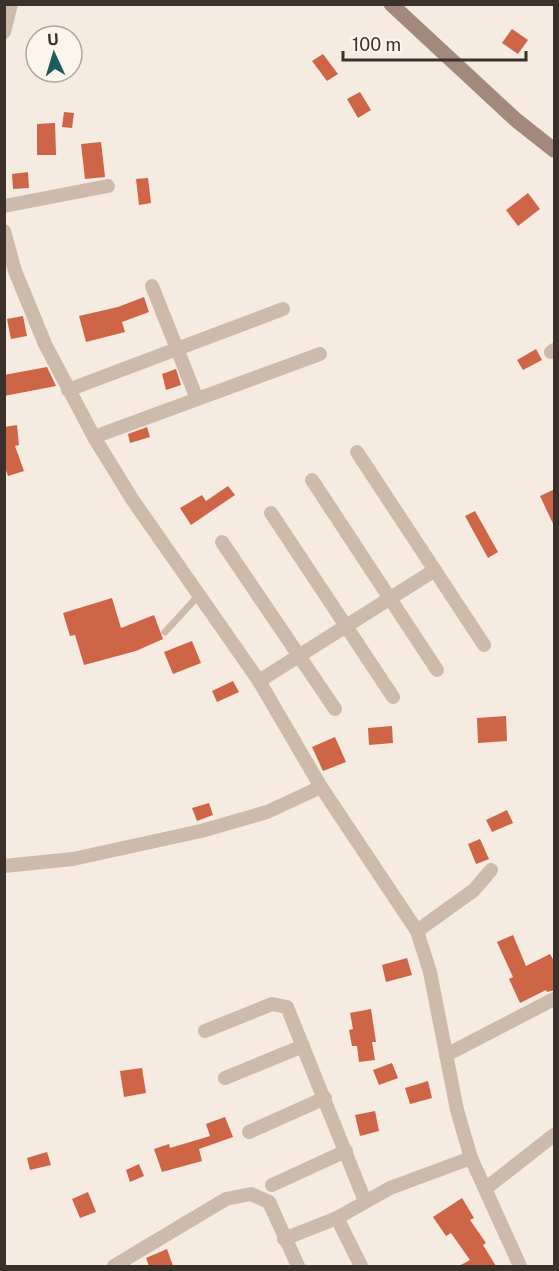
<svg xmlns="http://www.w3.org/2000/svg" width="559" height="1271" viewBox="0 0 559 1271" font-family="'Public Sans',sans-serif">
<rect width="100%" height="100%" fill="#f5ebe0"/>
<!-- building -->
<g fill="#cd6546">
<path d="M512,29L528,40L518,54L502,43Z"/>
<path d="M323,54L338,74L327,81L312,61Z"/>
<path d="M360,92L371,110L358,118L347,99Z"/>
<path d="M64,112L74,113L72,128L62,127Z"/>
<path d="M55,123L56,155H37V124Z"/>
<path d="M101,142L105,177L85,179L81,144Z"/>
<path d="M28,172L29,188L13,189L12,174Z"/>
<path d="M148,178L151,203L139,205L136,179Z"/>
<path d="M528,193L540,209L518,226L506,210Z"/>
<path d="M144,297L149,312L122,322L125,332L86,342L79,316L118,307Z"/>
<path d="M23,316L27,336L11,339L7,319Z"/>
<path d="M536,349L542,360L523,370L517,360Z"/>
<path d="M47,367L56,386L4,396V375Z"/>
<path d="M176,369L181,385L166,390L162,374Z"/>
<path d="M17,425L19,445L15,446L24,471L8,476L4,465V427Z"/>
<path d="M147,427L150,437L130,443L128,434Z"/>
<path d="M228,486L235,495L191,525L180,508L202,495L206,501Z"/>
<path d="M555,489V528L540,496Z"/>
<path d="M475,511L498,552L488,558L465,516Z"/>
<path d="M112,598L121,628L154,615L163,639L136,651L84,665L75,635L70,636L63,613Z"/>
<path d="M192,641L201,663L173,674L164,652Z"/>
<path d="M233,681L239,692L217,702L212,691Z"/>
<path d="M506,716L507,741L478,743L477,718Z"/>
<path d="M392,726L393,743L369,745L368,728Z"/>
<path d="M335,737L346,762L323,771L312,747Z"/>
<path d="M209,803L213,815L197,821L192,808Z"/>
<path d="M507,810L513,823L492,832L486,820Z"/>
<path d="M480,839L489,859L476,864L468,844Z"/>
<path d="M513,935L526,966L550,954L555,963V990L547,992L546,990L520,1003L509,979L513,977L497,942Z"/>
<path d="M407,958L412,975L386,982L382,965Z"/>
<path d="M371,1009L376,1042H372L375,1060L359,1062L357,1046H352L349,1030L353,1029L350,1013Z"/>
<path d="M392,1063L398,1078L379,1085L373,1070Z"/>
<path d="M142,1068L146,1093L124,1097L120,1071Z"/>
<path d="M428,1081L432,1098L410,1104L405,1088Z"/>
<path d="M375,1111L379,1131L360,1136L355,1115Z"/>
<path d="M225,1117L233,1137L199,1149L202,1161L162,1172L154,1149L169,1144L170,1148L210,1136L206,1124Z"/>
<path d="M47,1152L51,1165L30,1170L27,1158Z"/>
<path d="M139,1164L144,1176L130,1182L126,1170Z"/>
<path d="M88,1192L96,1212L80,1218L72,1199Z"/>
<path d="M462,1198L474,1218L470,1220L486,1243L483,1245L496,1266H459L470,1260L451,1233L446,1236L433,1217Z"/>
<path d="M167,1249L173,1266H149L146,1258Z"/>
</g>
<g fill="none" stroke-linecap="round" stroke-linejoin="round">
<!-- lane -->
<path stroke="#cebaab" stroke-width="7" d="M165,632L199,595"/>
<!-- street -->
<g stroke="#cebaab" stroke-width="14">
<path d="M4,32L11,4"/>
<path d="M4,206L108,186"/>
<path d="M4,231L15,271L45,344L94,437L132,499L259,681L321,787L417,931L430,972L457,1110L471,1158L520,1266"/>
<path d="M152,286L197,399"/>
<path d="M551,352L554,350"/>
<path d="M68,390L283,309"/>
<path d="M94,437L320,354"/>
<path d="M357,452L484,645"/>
<path d="M312,480L437,670"/>
<path d="M271,513L393,697"/>
<path d="M222,542L335,709"/>
<path d="M259,681L435,570"/>
<path d="M4,866L73,859L201,831L267,812L321,787"/>
<path d="M417,931L474,890L491,870"/>
<path d="M205,1031L272,1004L287,1007L365,1201"/>
<path d="M446,1055L554,999"/>
<path d="M225,1078L303,1046"/>
<path d="M249,1132L325,1098"/>
<path d="M272,1185L346,1151"/>
<path d="M485,1189L554,1135"/>
<path d="M337,1218L361,1266"/>
<path d="M284,1239L337,1218L390,1188L471,1158"/>
<path d="M114,1266L226,1199L251,1194L269,1202L298,1266"/>
</g>
<!-- secondary -->
<path stroke="#a2897c" stroke-width="15" d="M391,4L516,120L554,150"/>
</g>
<!-- border -->
<rect width="559" height="1271" fill="none" stroke="#3c302a" stroke-width="12"/>
<!-- north arrow -->
<g transform="translate(54 54) rotate(356)"><circle r="28" fill="#fbf5ed" stroke="#afa69f" stroke-width="1.5"/>
<path d="M0-4.5L10 22L0 15L-10 22Z" fill="#1d5d60"/>
<text y="-9" font-size="16" font-weight="bold" text-anchor="middle" fill="#3c302a">U</text>
</g>
<!-- scale -->
<path d="M343 51v9h183v-9" fill="none" stroke="#3c302a" stroke-width="3"/>
<text x="352" y="51" font-size="18" fill="#3c302a" stroke="#fbf5ed" stroke-width="4.5" paint-order="stroke">100 m</text>
</svg>
